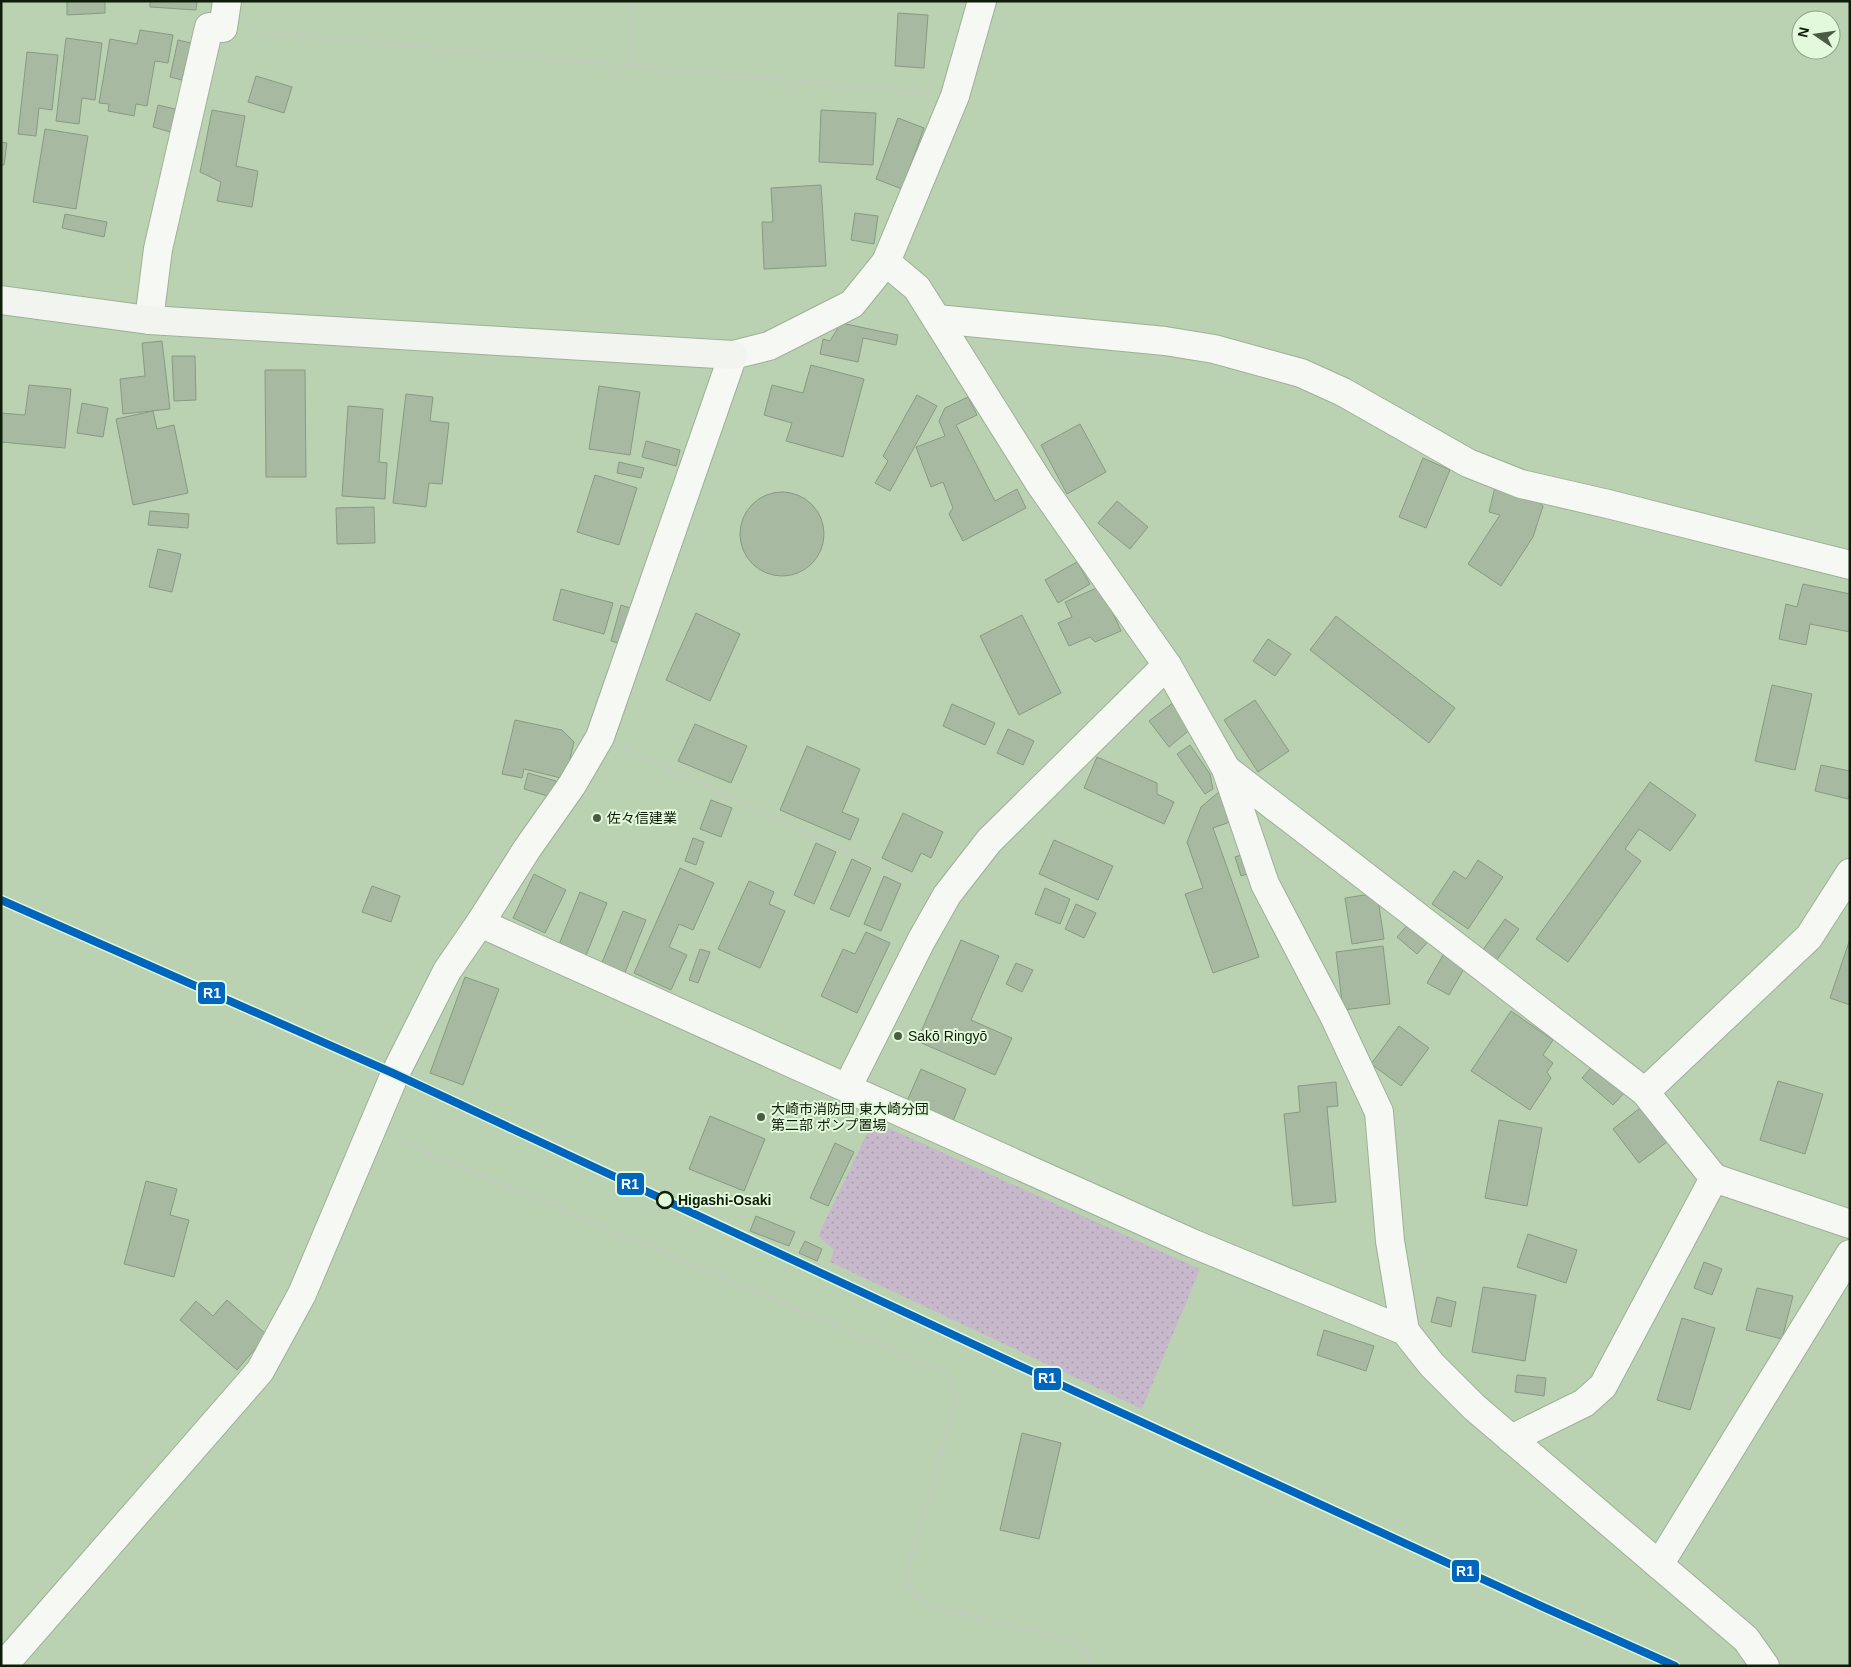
<svg xmlns="http://www.w3.org/2000/svg" width="1851" height="1667" viewBox="0 0 1851 1667" font-family="Helvetica,'Noto Sans JP',sans-serif">
<defs>
<pattern id="grass-dots" width="8" height="8" patternUnits="userSpaceOnUse" patternTransform="scale(1.25)"><rect width="8" height="8" fill="#c7b9cb"/><path d="M2 2h.1M6 6h.1" fill="none" stroke="#aa9fad" stroke-width="1.8" stroke-linecap="round"/></pattern>
</defs>
<rect width="100%" height="100%" fill="#bad2b2"/>
<!-- grass -->
<path fill="url(#grass-dots)" d="M873,1121L1200,1269L1142,1409L830,1262L834,1250L818,1236Z"/>
<!-- building -->
<g fill="#a7baa1" stroke="#889a82">
<path d="M67,1H105V13L67,15Z"/>
<path d="M150,1H197L196,10L150,7Z"/>
<path d="M898,13L928,15L924,68L895,66Z"/>
<path d="M140,30L173,35L168,63L155,61L147,106L136,104L134,116L108,111L109,104L99,103L110,39L137,44Z"/>
<path d="M66,38L102,43L95,100L82,98L79,124L56,121Z"/>
<path d="M178,40L191,43L182,80L170,77Z"/>
<path d="M27,52L58,55L52,110L39,108L36,136L18,134Z"/>
<path d="M256,76L292,87L284,113L248,102Z"/>
<path d="M158,105L179,110L174,133L153,127Z"/>
<path d="M212,110L245,116L236,166L258,171L252,207L217,201L221,182L200,172Z"/>
<path d="M821,110L876,113L873,165L819,162Z"/>
<path d="M898,118L924,128L902,189L876,179Z"/>
<path d="M45,129L88,136L76,209L33,202Z"/>
<path d="M1,142L7,143L4,165H1Z"/>
<path d="M821,185L826,266L764,269L762,222H773L771,188Z"/>
<path d="M855,213L878,216L874,244L851,240Z"/>
<path d="M65,214L107,222L104,237L62,228Z"/>
<path d="M841,323L898,335L896,345L863,338L858,362L820,354L823,339L830,341Z"/>
<path d="M162,341L170,409L123,414L120,379L145,376L142,343Z"/>
<path d="M172,356H195L196,400L174,401Z"/>
<path d="M811,365L864,379L843,457L786,441L792,423L764,415L772,385L803,393Z"/>
<path d="M265,370H305L306,477H266Z"/>
<path d="M29,385L71,389L65,448L1,442V413L25,415Z"/>
<path d="M599,386L640,392L630,455L589,449Z"/>
<path d="M406,394L433,397L430,421L449,423L442,484L429,483L426,507L393,503Z"/>
<path d="M917,395L937,406L890,491L875,483L888,461L883,456Z"/>
<path d="M968,397L977,415L956,425L995,501L1017,489L1026,508L963,541L949,514L953,508L943,482L931,487L916,447L945,436L939,421L945,408Z"/>
<path d="M82,403L108,408L103,437L77,433Z"/>
<path d="M348,406L383,409L379,462L387,463L385,499L342,496Z"/>
<path d="M153,411L157,429L174,425L188,493L133,505L116,419Z"/>
<path d="M1080,424L1106,472L1067,494L1041,445Z"/>
<path d="M646,441L680,450L676,466L642,457Z"/>
<path d="M1423,458L1450,470L1426,528L1399,517Z"/>
<path d="M619,462L644,468L641,478L617,473Z"/>
<path d="M595,475L637,488L619,545L577,532Z"/>
<path d="M1495,487L1532,497L1543,506L1533,537L1501,586L1468,564L1500,515L1489,512Z"/>
<circle cx="782" cy="534" r="42"/>
<path d="M1117,501L1148,527L1130,549L1098,523Z"/>
<path d="M374,507L375,543L337,544L336,508Z"/>
<path d="M150,511L189,514L188,528L148,525Z"/>
<path d="M158,549L181,554L172,592L149,587Z"/>
<path d="M1077,562L1090,584L1058,603L1045,580Z"/>
<path d="M1803,584L1850,594V632L1810,624L1806,645L1779,639L1786,604L1797,607Z"/>
<path d="M1101,586L1121,631L1095,642L1090,637L1069,646L1058,623L1072,617L1065,602Z"/>
<path d="M561,589L613,603L604,634L553,620Z"/>
<path d="M621,605L636,610L626,645L611,641Z"/>
<path d="M696,613L740,634L710,701L666,680Z"/>
<path d="M1022,615L1061,693L1019,715L980,636Z"/>
<path d="M1336,616L1455,708L1429,743L1310,650Z"/>
<path d="M1268,639L1291,654L1275,676L1253,661Z"/>
<path d="M1772,685L1812,694L1795,770L1755,761Z"/>
<path d="M1255,700L1289,751L1258,772L1224,720Z"/>
<path d="M1174,702L1193,727L1169,747L1149,721Z"/>
<path d="M952,704L995,723L985,745L943,726Z"/>
<path d="M515,720L562,730L574,742L565,779L524,769L522,778L502,774Z"/>
<path d="M695,724L747,746L731,783L678,761Z"/>
<path d="M1008,729L1034,741L1023,765L997,753Z"/>
<path d="M1190,745L1210,774L1213,789L1205,794L1177,754Z"/>
<path d="M807,746L860,769L842,812L859,819L850,840L780,810Z"/>
<path d="M1097,757L1157,783V794L1174,802L1164,824L1084,788Z"/>
<path d="M1821,765L1850,771V790L1848,799L1815,791Z"/>
<path d="M528,773L556,781L551,797L524,789Z"/>
<path d="M1650,782L1696,815L1670,851L1639,829L1625,849L1641,861L1568,962L1536,939Z"/>
<path d="M1220,791L1230,822L1213,828L1259,957L1213,973L1185,894L1203,888L1187,842L1201,807Z"/>
<path d="M711,800L732,808L721,837L700,829Z"/>
<path d="M903,813L943,832L931,858L921,853L912,872L882,858Z"/>
<path d="M693,838L704,842L696,865L685,861Z"/>
<path d="M1054,840L1113,866L1098,900L1039,874Z"/>
<path d="M816,843L836,852L814,904L794,895Z"/>
<path d="M1244,854L1250,873L1241,876L1235,857Z"/>
<path d="M852,859L871,868L849,917L830,909Z"/>
<path d="M1478,860L1503,877L1468,929L1432,904L1454,871L1466,879Z"/>
<path d="M680,868L714,883L693,930L679,924L669,947L687,955L671,990L634,973Z"/>
<path d="M534,874L566,890L545,933L513,918Z"/>
<path d="M884,876L901,884L881,931L864,924Z"/>
<path d="M749,881L774,892L769,904L785,911L760,968L718,949Z"/>
<path d="M372,886L400,896L391,922L362,912Z"/>
<path d="M1045,888L1070,899L1060,924L1035,914Z"/>
<path d="M580,892L607,903L585,958L558,947Z"/>
<path d="M1377,893L1384,939L1352,944L1345,898Z"/>
<path d="M1076,904L1096,913L1084,938L1065,929Z"/>
<path d="M623,911L646,920L624,975L601,965Z"/>
<path d="M1505,919L1519,929L1496,961L1482,951Z"/>
<path d="M1412,920L1432,937L1417,954L1397,937Z"/>
<path d="M866,932L890,943L857,1013L821,996L843,949L855,954Z"/>
<path d="M1850,939V1005L1830,998Z"/>
<path d="M961,940L999,956L971,1020L1012,1038L995,1075L917,1041Z"/>
<path d="M1383,946L1390,1004L1343,1010L1336,952Z"/>
<path d="M700,949L710,952L698,983L689,980Z"/>
<path d="M1443,955L1465,967L1449,995L1427,983Z"/>
<path d="M1016,963L1033,970L1022,992L1006,984Z"/>
<path d="M465,977L499,989L463,1085L430,1073Z"/>
<path d="M1511,1011L1553,1040L1543,1055L1553,1063L1547,1072L1551,1078L1530,1110L1471,1071Z"/>
<path d="M1399,1026L1429,1048L1401,1086L1371,1064Z"/>
<path d="M1597,1061L1628,1089L1613,1105L1582,1078Z"/>
<path d="M921,1069L966,1089L953,1121L907,1101Z"/>
<path d="M1778,1081L1823,1094L1805,1154L1760,1140Z"/>
<path d="M1336,1082L1338,1106L1327,1107L1336,1202L1293,1206L1284,1114L1300,1112L1298,1086Z"/>
<path d="M1640,1108L1667,1142L1639,1163L1613,1129Z"/>
<path d="M710,1116L765,1139L744,1191L689,1169Z"/>
<path d="M1499,1120L1542,1128L1527,1206L1485,1198Z"/>
<path d="M835,1143L854,1152L828,1206L810,1198Z"/>
<path d="M146,1181L177,1189L170,1215L189,1220L174,1277L124,1264Z"/>
<path d="M756,1216L795,1232L789,1246L750,1231Z"/>
<path d="M1528,1234L1577,1250L1566,1283L1517,1267Z"/>
<path d="M805,1241L822,1249L817,1261L799,1253Z"/>
<path d="M1704,1262L1722,1269L1712,1295L1694,1288Z"/>
<path d="M1483,1287L1536,1295L1525,1361L1472,1352Z"/>
<path d="M1757,1288L1793,1296L1782,1339L1746,1330Z"/>
<path d="M1437,1297L1456,1302L1451,1327L1431,1322Z"/>
<path d="M227,1300L267,1335L237,1370L180,1320L196,1301L213,1316Z"/>
<path d="M1682,1318L1715,1328L1690,1410L1657,1400Z"/>
<path d="M1324,1330L1374,1346L1366,1371L1317,1355Z"/>
<path d="M1517,1375L1546,1378L1544,1396L1515,1392Z"/>
<path d="M1022,1433L1061,1443L1039,1539L1000,1530Z"/>
</g>
<g fill="none" stroke-linecap="round" stroke-linejoin="round">
<defs>
<g id="street">
<path d="M886,262L917,288L1040,484L1167,665L1226,769L1265,884L1335,1018L1379,1112L1390,1241L1405,1331"/>
<path d="M937,319L1165,341L1214,349L1301,373L1343,392L1468,463L1521,484L1608,504L1850,565"/>
<path d="M149,320L158,249L209,27L223,28L227,1"/>
<path d="M1226,769L1645,1092"/>
<path d="M480,923L1194,1244L1405,1331L1432,1365L1474,1407L1746,1639L1765,1666"/>
<path d="M847,1088L921,941L947,895L989,841L1167,665"/>
<path d="M1714,1178L1850,1224"/>
<path d="M1511,1439L1584,1403L1603,1386L1714,1178L1645,1092L1809,937L1850,873"/>
<path d="M1659,1565L1850,1254"/>
<path d="M3,1666L260,1371L302,1294L395,1074L447,971L480,923L527,849L572,785L600,737L733,355L769,346L852,304L886,262L955,96L982,1"/>
</g>
<path id="secondary" d="M1,300L149,320L733,355"/>
</defs>
<!-- street casing -->
<use href="#street" stroke="#9db097" stroke-width="30"/>
<!-- secondary casing -->
<use href="#secondary" stroke="#9db097" stroke-width="30"/>
<!-- path -->
<g stroke="#c4cbc2" stroke-width="3" stroke-dasharray="4 4" stroke-linecap="butt">
<path d="M251,31L927,93"/>
<path d="M628,65L634,1"/>
<path d="M624,748L921,884"/>
<path d="M398,1140L940,1370L952,1380L958,1395L908,1568L907,1585L919,1599L937,1608L1072,1640L1086,1650L1090,1666"/>
</g>
<!-- street -->
<use href="#street" stroke="#f5f8f3" stroke-width="28"/>
<!-- secondary -->
<use href="#secondary" stroke="#f2f4ef" stroke-width="28"/>
<defs>
<path id="rail-1" d="M1,900L395,1074L1020,1366L1541,1606L1675,1666"/>
</defs>
<!-- rail-1 casing -->
<use href="#rail-1" stroke="#e3f9db" stroke-width="11"/>
<!-- rail-1 -->
<use href="#rail-1" stroke="#0065bd" stroke-width="8"/>
</g>
<!-- markers -->
<g fill="#4a5c44" stroke="#e3f9db" stroke-width="2">
<circle cx="597" cy="818" r="5"/>
<circle cx="898" cy="1036" r="5"/>
<circle cx="761" cy="1117" r="5"/>
</g>
<circle fill="#e3f9db" stroke="#0e1d08" stroke-width="2.5" cx="665" cy="1200" r="8"/>
<g text-anchor="middle" stroke-width="4" stroke-linejoin="round" paint-order="stroke">
<!-- poi labels -->
<g font-size="14" fill="#0e1d08" stroke="#e3f9db" text-anchor="start">
<text x="607" y="823">佐々信建業</text>
<text x="908" y="1041">Sakō Ringyō</text>
<text x="771" y="1114">大崎市消防団 東大崎分団<tspan x="771" dy="16">第二部 ポンプ置場</tspan></text>
</g>
<!-- stop labels -->
<g font-size="14" font-weight="bold" fill="#0e1d08" stroke="#e3f9db" text-anchor="start">
<text x="678" y="1205">Higashi-Osaki</text>
</g>
</g>
<g stroke="#e3f9db" stroke-width="2">
<rect x="197" y="981" width="29" height="24" rx="5" fill="#0065bd"/>
<rect x="616" y="1172" width="29" height="24" rx="5" fill="#0065bd"/>
<rect x="1033" y="1367" width="29" height="24" rx="5" fill="#0065bd"/>
<rect x="1451" y="1559" width="29" height="24" rx="5" fill="#0065bd"/>
</g>
<g font-size="14" text-anchor="middle" font-weight="bold" fill="#fff">
<text x="212" y="998">R1</text>
<text x="630" y="1189">R1</text>
<text x="1047" y="1383">R1</text>
<text x="1465" y="1576">R1</text>
</g>
<!-- border -->
<rect width="1851" height="1667" fill="none" stroke="#0e1d08" stroke-width="5"/>
<!-- north arrow -->
<g transform="translate(1816 35) rotate(283)"><circle r="24" fill="#e3f9db" stroke="#8ea187"/>
<path d="M0-4L9 19L0 12L-9 19Z" fill="#4a5c44"/>
<text y="-8" font-size="14" font-weight="bold" text-anchor="middle" fill="#0e1d08">N</text>
</g>
</svg>
